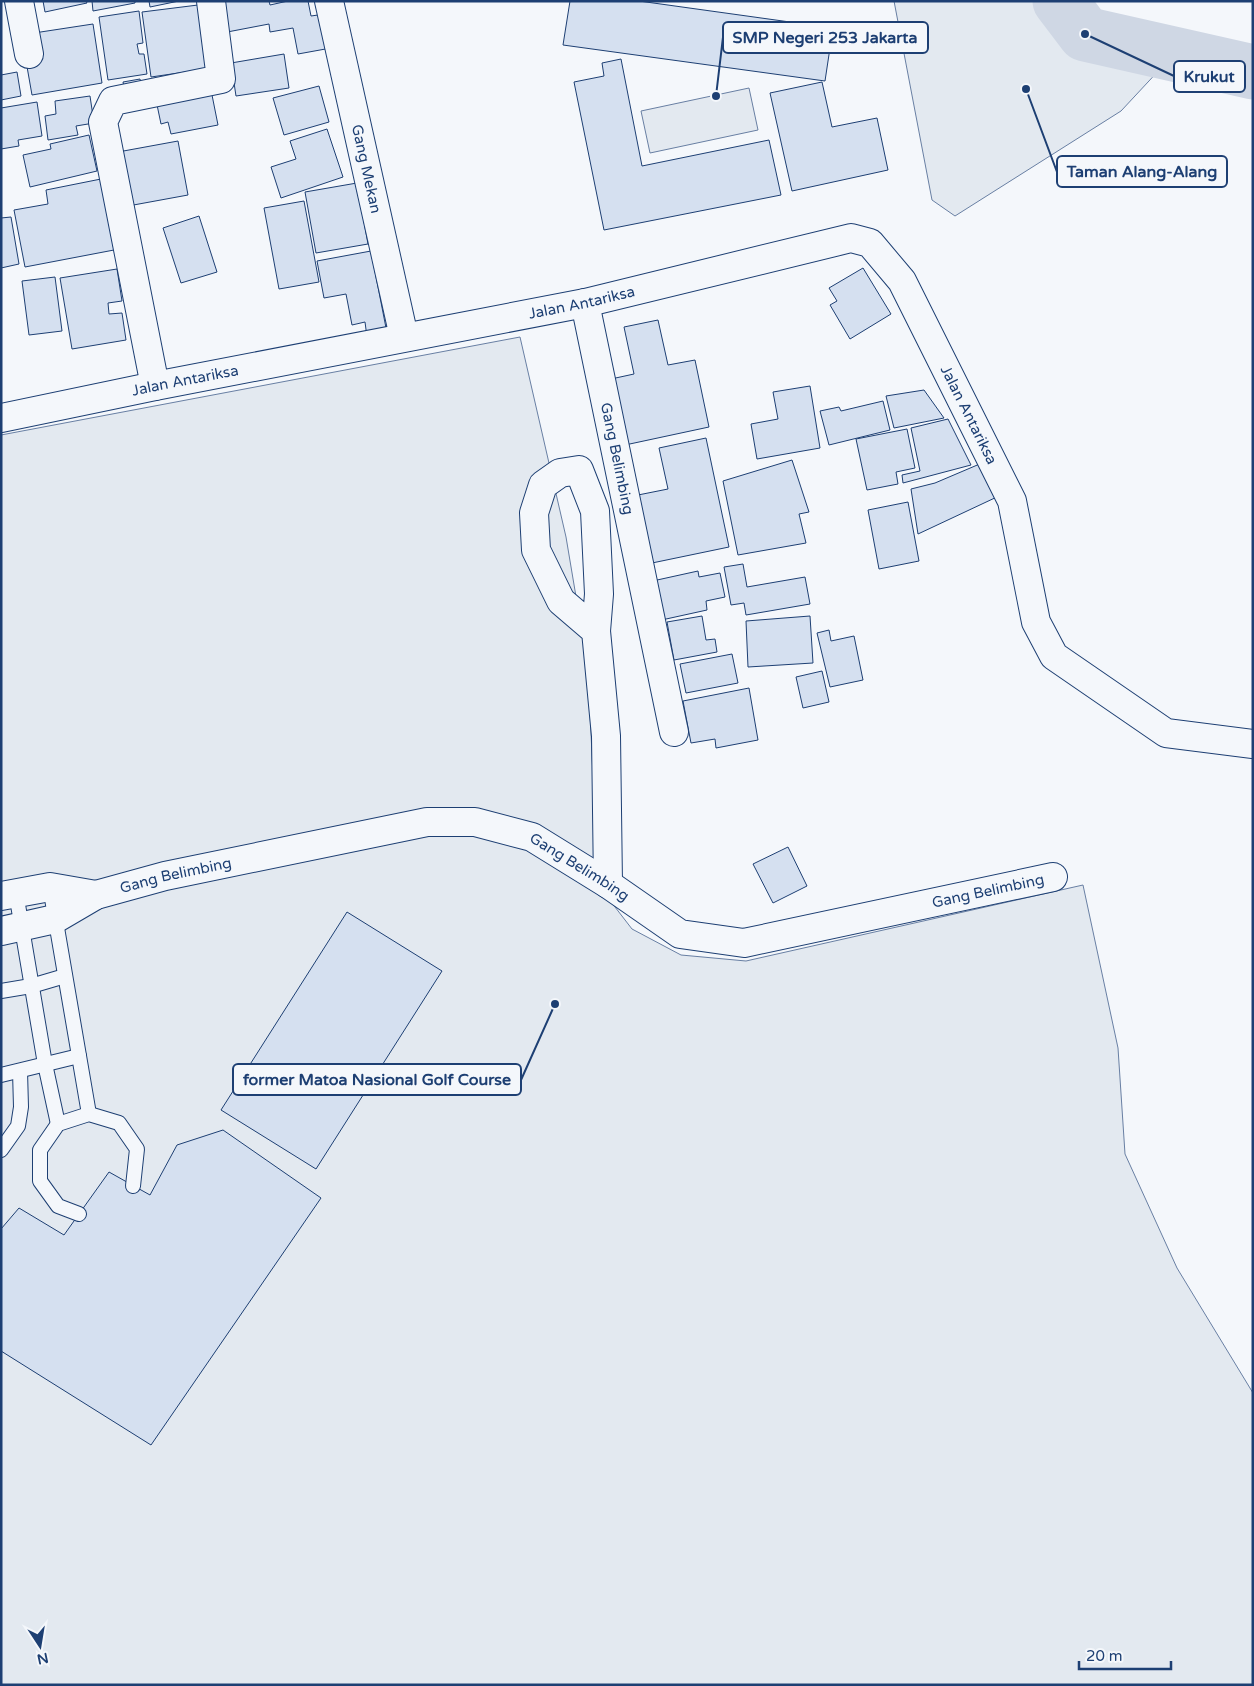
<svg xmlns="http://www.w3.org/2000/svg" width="1254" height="1686" viewBox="0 0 1254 1686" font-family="'Varela Round',sans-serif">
<rect width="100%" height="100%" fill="#f4f7fb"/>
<!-- green -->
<g fill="#e3e9f0" stroke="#687fa3">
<path d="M894,1H1044L1080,47L1162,67L1121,111L955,216L932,200Z"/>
<path d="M749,88L758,130L650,153L641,111Z"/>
<path d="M520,337L566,537L588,668L598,885L632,929L681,955L746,961L1083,885L1118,1048L1125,1154L1177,1268L1253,1393V1685H1V435Z"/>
</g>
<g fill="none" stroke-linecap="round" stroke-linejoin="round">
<!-- river -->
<path stroke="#cfd7e4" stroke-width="55" d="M1060,1L1085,34L1253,72"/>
</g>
<!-- building -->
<g fill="#d5e0f0" stroke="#1d3f73">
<path d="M43,1H86L87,3L45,12Z"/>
<path d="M92,1H135V3L93,11Z"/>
<path d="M149,1H179L150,7Z"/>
<path d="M219,1H269L270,5L288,1H308L311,16L325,14L331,48L298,54L293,28L270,32L269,24L222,33Z"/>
<path d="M570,1H639L833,28L825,81L563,45Z"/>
<path d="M198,5L206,69L151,77L142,12Z"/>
<path d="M139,11L143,43L137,44L139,54H144L147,74L108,80L99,17Z"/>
<path d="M93,24L102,83L32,95L26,61L34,33Z"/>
<path d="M284,54L289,88L236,96L231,63Z"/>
<path d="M621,59L642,166L769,140L781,195L604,230L574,82L604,76L602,63Z"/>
<path d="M17,72L21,96L1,100V75Z"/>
<path d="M140,79L142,88L126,97L123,82Z"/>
<path d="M822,82L832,127L877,118L888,170L792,191L770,93Z"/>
<path d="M319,86L329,122L284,135L273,98Z"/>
<path d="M211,90L218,125L171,134L168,122L161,124L156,100Z"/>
<path d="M90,96L94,123L76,126L78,135L48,140L45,116L56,114L55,101Z"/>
<path d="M37,102L42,136L18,140L19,146L1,149V108Z"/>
<path d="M327,129L343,177L281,198L271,167L296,159L290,141Z"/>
<path d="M89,135L97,171L30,187L23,155L51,149L50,144Z"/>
<path d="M178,141L188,195L128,206L118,152Z"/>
<path d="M101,179L114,250L25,267L14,210L48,204L46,190Z"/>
<path d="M357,183L368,244L316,253L305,192Z"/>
<path d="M304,201L319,282L279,289L264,208Z"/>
<path d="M199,216L217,272L181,283L163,228Z"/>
<path d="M11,217L19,264L1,268V218Z"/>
<path d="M371,251L387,333L367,337L365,322L352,325L346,294L324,298L317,261Z"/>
<path d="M863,268L891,314L850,339L830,305L837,301L829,288Z"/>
<path d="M117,269L122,301L108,303L109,314L122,313L126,340L72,349L60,278Z"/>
<path d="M55,277L62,331L29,335L22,281Z"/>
<path d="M658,320L668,365L695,360L709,427L625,445L611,379L634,374L624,327Z"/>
<path d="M810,386L820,448L757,459L751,424L778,419L773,392Z"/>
<path d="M924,390L944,418L894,428L886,396Z"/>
<path d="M883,401L890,430L829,445L820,411L839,407L841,411Z"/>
<path d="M948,419L971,465L903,483L902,475L920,471L911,428Z"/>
<path d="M907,429L915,468L896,472L898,484L867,490L856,439Z"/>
<path d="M706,438L729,547L652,563L638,495L668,489L659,448Z"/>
<path d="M792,460L809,512L799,514L806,543L738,555L723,481Z"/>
<path d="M982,463L999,496L918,534L911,489L935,483Z"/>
<path d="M908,502L919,561L879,569L868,510Z"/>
<path d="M743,564L747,587L805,577L810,604L746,615L744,603L731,605L724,567Z"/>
<path d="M698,571L699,577L720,573L725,597L706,601L707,610L657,621L648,582Z"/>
<path d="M702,616L706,640L715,639L717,652L674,660L667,622Z"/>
<path d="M810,616L813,663L748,667L746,621Z"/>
<path d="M829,630L831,641L854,636L863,680L830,687L817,633Z"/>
<path d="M732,654L738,683L686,693L680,664Z"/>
<path d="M822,671L829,702L803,708L796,677Z"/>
<path d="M749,688L758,740L716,748L715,739L691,743L683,701Z"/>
<path d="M788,847L807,886L773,903L753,864Z"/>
<path d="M347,912L442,971L316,1169L221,1110Z"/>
<path d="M223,1130L321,1198L151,1445L1,1351V1229L19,1208L64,1235L109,1172L150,1195L177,1145Z"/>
</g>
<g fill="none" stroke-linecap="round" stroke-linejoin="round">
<defs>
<g id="lane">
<path d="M50,887L89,1114"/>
<path d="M16,893L45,1064L58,1124"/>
<path d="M1,991L31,986L65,976"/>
<path d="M1,1075L79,1056"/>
<path d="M1,1150L18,1126L21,1107L20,1071"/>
<path d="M79,1214L58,1206L40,1181V1150L58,1124L89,1114L119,1123L137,1149L133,1186"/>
</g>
<g id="street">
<path d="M19,1L29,54"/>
<path id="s1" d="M329,1L404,337"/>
<path id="s2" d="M585,303L674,732"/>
<path d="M155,386L103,122L113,101L221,79L211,1"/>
<path id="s3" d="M1,418L155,386L585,303L851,238L870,243L902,281L1012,501L1036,622L1054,656L1166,733L1253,744"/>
<path d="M596,631L561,601L536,550L534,513L543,485L560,473L579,470L595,511L599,594L596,631L606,736L608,884"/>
<path d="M1,896L50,887L96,895"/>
<path id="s4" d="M1,931L55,919L96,895L165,876L427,822H475L532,837L608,884L680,934L744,943L1053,877"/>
</g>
</defs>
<!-- lane casing -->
<use href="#lane" stroke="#1d3f73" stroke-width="16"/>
<!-- street casing -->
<use href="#street" stroke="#1d3f73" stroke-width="30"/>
<!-- lane -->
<use href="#lane" stroke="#f4f7fb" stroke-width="14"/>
<!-- street -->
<use href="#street" stroke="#f4f7fb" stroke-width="28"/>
</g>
<g text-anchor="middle" stroke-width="4" stroke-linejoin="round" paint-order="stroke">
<!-- street labels -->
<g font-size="15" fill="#1d3f73" stroke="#f4f7fb">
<text dy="5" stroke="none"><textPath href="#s1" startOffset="172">Gang Mekan</textPath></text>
<text dy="5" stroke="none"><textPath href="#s3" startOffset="592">Jalan Antariksa</textPath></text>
<text dy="5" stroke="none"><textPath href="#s3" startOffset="188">Jalan Antariksa</textPath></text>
<text dy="5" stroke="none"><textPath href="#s3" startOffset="1088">Jalan Antariksa</textPath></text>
<text dy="5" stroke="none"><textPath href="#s2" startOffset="159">Gang Belimbing</textPath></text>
<text dy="5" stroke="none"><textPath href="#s4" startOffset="605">Gang Belimbing</textPath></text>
<text dy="5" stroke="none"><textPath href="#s4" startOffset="185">Gang Belimbing</textPath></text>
<text dy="5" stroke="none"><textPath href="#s4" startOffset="1040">Gang Belimbing</textPath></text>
</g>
</g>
<!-- callouts -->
<path fill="none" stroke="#1d3f73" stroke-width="2" d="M716 96L723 37M1085 34L1174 76M1026 89L1057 172M555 1004L521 1080"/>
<g fill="#1d3f73" stroke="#f4f7fb" stroke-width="2">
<circle cx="716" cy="96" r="5"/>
<circle cx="1085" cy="34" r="5"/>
<circle cx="1026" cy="89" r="5"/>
<circle cx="555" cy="1004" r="5"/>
</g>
<g fill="#f4f7fb" stroke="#1d3f73" stroke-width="2">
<rect x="723" y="22" width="205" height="31" rx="5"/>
<rect x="1174" y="61" width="71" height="31" rx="5"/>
<rect x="1057" y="156" width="170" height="31" rx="5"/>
<rect x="233" y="1064" width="288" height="31" rx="5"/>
</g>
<g font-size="16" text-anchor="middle" font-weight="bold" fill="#1d3f73">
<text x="825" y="43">SMP Negeri 253 Jakarta</text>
<text x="1209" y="82">Krukut</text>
<text x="1142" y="177">Taman Alang-Alang</text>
<text x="377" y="1085">former Matoa Nasional Golf Course</text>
</g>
<!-- border -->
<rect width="1254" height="1686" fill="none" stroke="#1d3f73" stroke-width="5"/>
<!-- north arrow -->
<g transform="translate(40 1646) rotate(168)" stroke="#f4f7fb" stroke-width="4" paint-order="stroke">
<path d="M0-4L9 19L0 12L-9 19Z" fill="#1d3f73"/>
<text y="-8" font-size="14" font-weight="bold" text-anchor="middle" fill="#1d3f73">N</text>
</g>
<!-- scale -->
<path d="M1079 1661v8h92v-8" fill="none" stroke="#1d3f73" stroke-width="2.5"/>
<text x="1086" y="1661" font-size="15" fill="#1d3f73" stroke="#f4f7fb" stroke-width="4" paint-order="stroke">20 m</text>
</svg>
